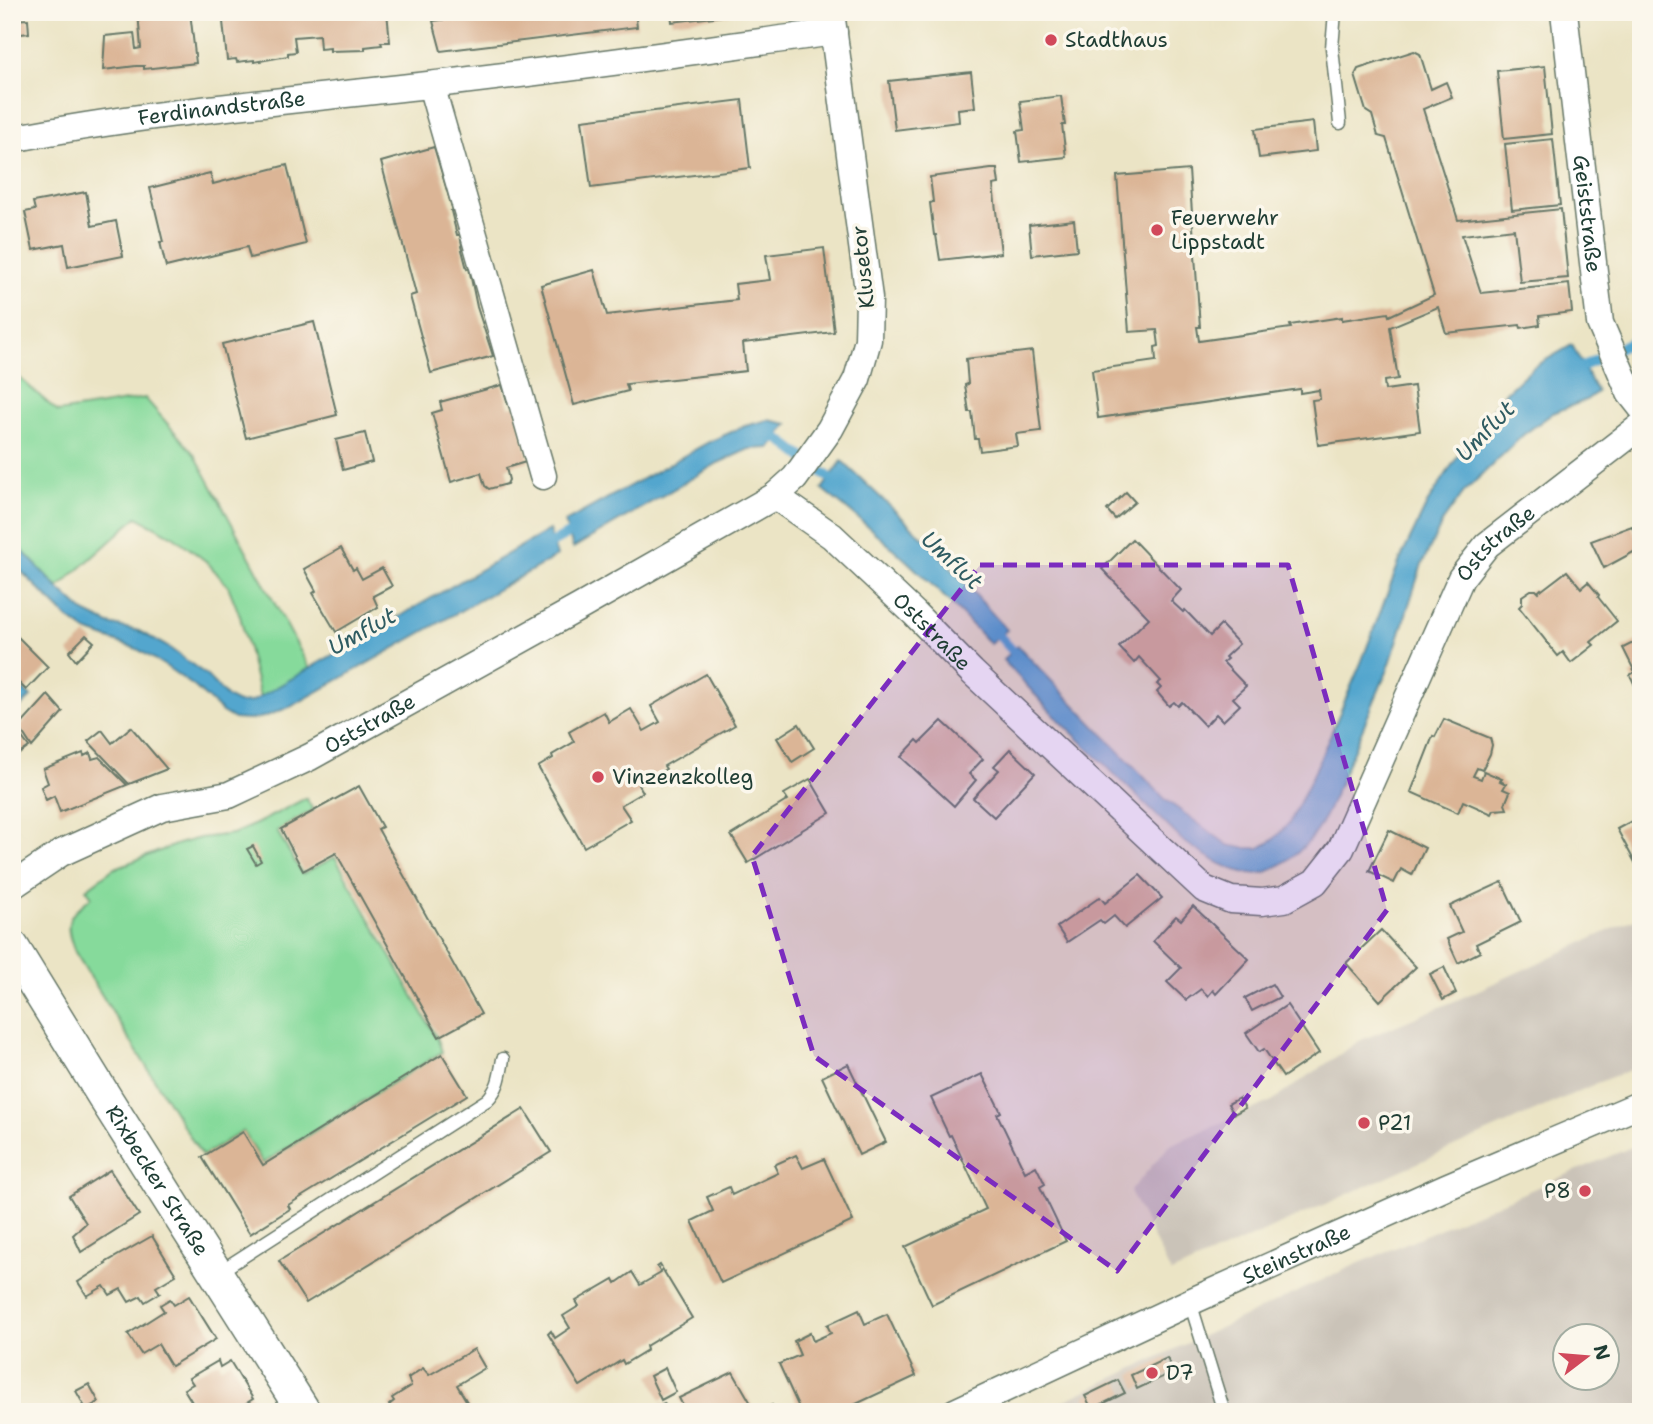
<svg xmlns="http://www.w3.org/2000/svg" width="1653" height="1424" viewBox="0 0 1653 1424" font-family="'Shantell Sans',sans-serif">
<rect width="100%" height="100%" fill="#fbf7ec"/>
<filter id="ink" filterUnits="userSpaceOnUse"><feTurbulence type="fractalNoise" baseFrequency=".0143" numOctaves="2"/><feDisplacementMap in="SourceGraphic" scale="14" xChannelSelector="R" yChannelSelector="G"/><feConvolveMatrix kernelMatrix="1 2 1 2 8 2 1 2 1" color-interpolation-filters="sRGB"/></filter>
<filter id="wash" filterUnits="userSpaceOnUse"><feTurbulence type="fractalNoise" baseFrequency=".00686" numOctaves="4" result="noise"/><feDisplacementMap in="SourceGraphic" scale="28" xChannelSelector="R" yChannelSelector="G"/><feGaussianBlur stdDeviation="1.57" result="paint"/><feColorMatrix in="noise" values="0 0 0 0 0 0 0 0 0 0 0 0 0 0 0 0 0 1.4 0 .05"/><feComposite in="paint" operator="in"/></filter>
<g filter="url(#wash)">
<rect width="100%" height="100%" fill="#ebe4c5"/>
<!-- industrial -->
<g fill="#cac3b8" fill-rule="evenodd">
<path d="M1641,916V1066L1604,1080L1171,1273L1130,1191L1170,1145L1272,1101L1359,1041L1457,1000Z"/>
<path d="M1641,1143V1412H1040L1357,1264ZM1566,1336H1608V1378H1566Z"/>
</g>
<!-- green -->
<g fill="#86da9b" stroke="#528c68" stroke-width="2">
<path d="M12,368L13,372L58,412L145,398L195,455L310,669L260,697L240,616L228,586L207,562L173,536L137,517L58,588L12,540Z"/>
<path d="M306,798L313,810L277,831L302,874L335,857L438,1040L442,1052L263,1163L243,1131L202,1156L75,952C63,922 67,916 92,897L86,889L113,869L178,844L200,838L233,834L258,823Z"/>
</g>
<!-- water -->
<g fill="#53a6ce" stroke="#397281" stroke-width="2">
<path d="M1572,345L1597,392L1586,400L1553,413L1523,435L1464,492L1443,521L1422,564L1390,664L1328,810C1315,837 1300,856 1272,869C1269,870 1266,873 1262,873C1237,878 1202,854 1182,840L1054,715L1003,660L1018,646L1166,800L1228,845L1243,848H1259L1273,840L1290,822L1315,771L1361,663L1400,560L1427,504L1463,448L1502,396L1532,368Z"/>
<path d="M768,420L788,424L770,448L749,449L718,463L573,548L565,522L709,442L745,426Z"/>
<path d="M842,461L929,543L1007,630L990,644C938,588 882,536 822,489Z"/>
<path d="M549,530L557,556L292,706L264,717L248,720L234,719L222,712L195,687L167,667L137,649L86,631L68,618L12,562V540L58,588L84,612L109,624L139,631L168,647L205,674L228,698L238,703L251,702Z"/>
<path d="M15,681L31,697L12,715V684Z"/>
</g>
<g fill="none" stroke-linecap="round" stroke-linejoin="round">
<!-- stream -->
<g stroke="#53a6ce" stroke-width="10">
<path d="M1572,372L1641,337"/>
<path d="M767,438H778L838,484"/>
<path d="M543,548L579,528"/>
<path d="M992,628L1022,661"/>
</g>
</g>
<g id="blocks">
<!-- building -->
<g fill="#dbb596">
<path d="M138,12H190L196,63L144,69V66H136L103,70L105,36L134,33L136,49L141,48Z"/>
<path d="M222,12H387L390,42H381L382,45L365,47V50L330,51V48L320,49L319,35L294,37L296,52L288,53V56L254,62V60L237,62L236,59L227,60Z"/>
<path d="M502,12H635L637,27L441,51L433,21Z"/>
<path d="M671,12H730V15L672,22Z"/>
<path d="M28,19L29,33L12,35V20Z"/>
<path d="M1414,51L1420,54L1431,89L1446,82L1452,97L1423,109L1458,220L1561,209L1568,278L1520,282L1514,229L1462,235L1481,293L1569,284L1572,312L1539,316L1540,325L1521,328L1520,325L1446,333L1438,307L1390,327L1398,379L1384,381L1385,390L1414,386L1420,431L1318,445L1312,400L1320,399L1319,390L1300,393V389L1098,418L1092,370L1156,361L1155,347L1159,346L1157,330L1129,332L1117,176L1189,170L1200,327H1197L1199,341L1291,328L1290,325L1342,317V320L1388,313L1389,316L1434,295L1386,138L1378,136L1372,115L1366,111L1355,75L1358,69L1364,67Z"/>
<path d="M1545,66L1552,134L1504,139L1497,71Z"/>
<path d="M971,72L975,107L958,109L959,122L895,130L889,81Z"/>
<path d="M12,77L19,105L12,106Z"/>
<path d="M1061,96L1065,125H1062L1066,157L1021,162L1017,131L1024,130L1020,101Z"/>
<path d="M742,100L750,168L591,188L582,120Z"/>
<path d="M1313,122L1316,151L1259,158L1255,129Z"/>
<path d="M1553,139L1560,205L1512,210L1505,144Z"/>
<path d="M434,147L453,211H451L457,235H460L462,245L461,246L467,269L469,268L477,307L493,356L431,373L410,296L416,294L381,162Z"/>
<path d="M287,165L306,244L250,258L247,247L166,267L160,242H163L150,188L210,173L213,184Z"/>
<path d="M991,169H997L999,184L993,185L1001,253L940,260L936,235H934L930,203L933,202L930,177Z"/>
<path d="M86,192L92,226L116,221L123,256L68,267L64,244L33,250L25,212L35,210L33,202Z"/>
<path d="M1074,220L1077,250L1032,255L1029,225Z"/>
<path d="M824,248L834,332L743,343L746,371L626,384L628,391L574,405L541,285L594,270L607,315L737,300L735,284L770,280L766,255Z"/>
<path d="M314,322L337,415L246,438L222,344Z"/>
<path d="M1032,351L1041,431L1016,434L1018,446L980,451L978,439H975L972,412H969L965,385L968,384L966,359Z"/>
<path d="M502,385L509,407L516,406L529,461L506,468L509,480L507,484L489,489L485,486L481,473L451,482L432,413L442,410L440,402Z"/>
<path d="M365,433L372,462L343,470L336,440Z"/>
<path d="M1126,492L1135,502L1115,519L1107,510Z"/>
<path d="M1632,526L1641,548L1604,568L1591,541Z"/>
<path d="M1132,539L1181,590L1171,601L1183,612L1185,610L1210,636L1221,625L1239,644L1225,657L1227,659L1223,662L1246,686L1233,698L1240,705L1223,721L1216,714L1205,726L1182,702L1178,706L1174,702L1169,706L1157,692L1161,688L1157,684L1161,681L1139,657L1134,663L1119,647L1149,618L1102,569Z"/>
<path d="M341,548L353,570L356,568L362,579L382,568L392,586L373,596L378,607L336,632L313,593L316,591L304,569Z"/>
<path d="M1567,571L1581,588L1588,582L1599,595L1598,597L1617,621L1591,642L1594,645L1571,663L1563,652L1558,656L1519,607L1522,604V596L1531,590H1536L1538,592L1541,589L1542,590Z"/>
<path d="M15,634L48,667L26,690L12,676V637Z"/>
<path d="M86,635L94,642L76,661L69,652Z"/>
<path d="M1639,640L1641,644V698L1630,675L1635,672L1623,648Z"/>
<path d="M706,674L735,725L664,766L666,769L639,785L643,792L621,805L631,820L584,847L538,767L553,758L552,755L574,742L569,732L604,712L609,722L631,709L644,731L660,722L651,706Z"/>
<path d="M48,695L63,712L32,747L19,727Z"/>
<path d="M1444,719L1490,738L1492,745L1490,754L1482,770L1477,768L1473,776L1481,779L1484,771L1502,779L1500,781L1506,784L1503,789L1510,792L1505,804L1507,809L1494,810L1492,814L1463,801L1458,813L1411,792L1433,736L1435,737Z"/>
<path d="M942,721L983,759L969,774L976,780L954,806L901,757L917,740L920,743Z"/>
<path d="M12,724L29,747L12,759Z"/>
<path d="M799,724L814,748L792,762L777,738Z"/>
<path d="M131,727L167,769L129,784L88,741L102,730L112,743Z"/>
<path d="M1010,749L1035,773L994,817L973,798L999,770L994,766Z"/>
<path d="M83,753L84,756L90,753L92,759L99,757L127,785L60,812L54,796L46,800L41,787L48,783L43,769Z"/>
<path d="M810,779L830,813L748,863L731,835L788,800L784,794Z"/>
<path d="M359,786L382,827L378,829L481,1014L439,1037L336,853L303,871L281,829Z"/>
<path d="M1641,816V866L1638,868L1617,829Z"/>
<path d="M1389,830L1425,848L1412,875L1401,869L1394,883L1369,871Z"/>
<path d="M253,846L261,861L256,864L247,849Z"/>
<path d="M1140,875L1162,898L1125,928L1114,916L1104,924L1100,920L1067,942L1057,927L1100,897L1105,903Z"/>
<path d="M1502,882L1521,922L1476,944L1480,952L1458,963L1447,939L1462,932L1450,906Z"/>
<path d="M1193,906L1249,959L1216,994L1213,990L1208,996L1201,989L1186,1000L1167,982L1181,968L1153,941L1176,916L1181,920Z"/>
<path d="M1381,930L1416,967L1380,1001L1346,963Z"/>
<path d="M1444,967L1456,993L1443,1000L1430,974Z"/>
<path d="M1272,984L1280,997L1252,1011L1245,998Z"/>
<path d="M1287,1005L1319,1053L1283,1077L1264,1049L1259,1052L1246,1033Z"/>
<path d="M442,1054L467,1095L288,1205L290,1209L250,1234L202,1157L243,1132L263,1165Z"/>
<path d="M848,1064L886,1142L859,1155L822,1077Z"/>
<path d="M982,1074L1001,1112L997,1114L1025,1172L1036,1166L1045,1184L1040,1187L1066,1241L932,1305L905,1247L986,1209L951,1135L949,1136L931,1098Z"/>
<path d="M1239,1098L1245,1108L1234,1114L1228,1104Z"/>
<path d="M524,1109L551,1152L306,1303L279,1261Z"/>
<path d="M796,1155L803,1168L824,1159L853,1221L721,1283L692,1221L713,1211L707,1197L729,1187L732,1195L778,1173L774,1165Z"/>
<path d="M110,1170L139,1215L81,1252L73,1235L86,1223L69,1196Z"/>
<path d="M152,1236L176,1275L156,1287L160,1293L145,1302L141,1296L129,1302L121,1289L110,1295L104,1286L87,1296L78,1282L106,1264L105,1263Z"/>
<path d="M660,1265L692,1318L646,1346L647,1350L624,1364L622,1360L580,1386L548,1334L551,1331L555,1338L570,1328L563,1316L579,1306L576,1301L614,1279L616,1283L632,1272L640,1285L661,1273L657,1267Z"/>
<path d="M189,1296L216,1339L171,1366L158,1344L141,1354L128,1334L164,1311L160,1305L170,1299L174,1305Z"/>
<path d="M859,1310L865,1324L887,1314L916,1376L839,1412H801L779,1364L800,1355L794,1341L810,1333L813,1341L831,1333L827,1325Z"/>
<path d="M474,1349L485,1368L457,1385L470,1407L462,1412H392L389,1405L394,1401L392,1398L411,1386L408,1378L423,1368L429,1375Z"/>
<path d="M1167,1358L1173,1372L1137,1389L1131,1375Z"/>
<path d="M218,1361L220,1367L230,1361L253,1399L232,1412H198L184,1389L193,1384L189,1378Z"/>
<path d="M665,1368L676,1392L661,1400L650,1376Z"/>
<path d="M733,1372L756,1412H686L679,1398Z"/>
<path d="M1118,1380L1125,1393L1092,1409L1085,1396Z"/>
<path d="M89,1384L99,1402L86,1409L76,1391Z"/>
<path d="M664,1403L668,1412H645Z"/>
<path d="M772,1405L776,1412H759Z"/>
</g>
</g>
</g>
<g filter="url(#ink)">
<use href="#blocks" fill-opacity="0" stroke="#667767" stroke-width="2"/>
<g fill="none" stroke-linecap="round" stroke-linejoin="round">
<defs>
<g id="service">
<path d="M1335,12L1332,48L1340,123"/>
<path d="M219,1272L487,1100C499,1088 500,1076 503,1059"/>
<path d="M1190,1302L1224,1412"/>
</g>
<g id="minor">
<path id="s1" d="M1564,12L1600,323L1630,393L1641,407"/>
<path d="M431,85L543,476"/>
<path id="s2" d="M12,139C150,112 289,101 428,85C563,70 698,50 834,32"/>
<path id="s3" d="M775,496L832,536L914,613L972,672L1204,889L1231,900L1262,902L1284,899L1315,882L1341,849L1461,578L1487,545L1641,426"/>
<path id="s4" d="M12,886L61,853L162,807L229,795L310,757L580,607L775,496L795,478L830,429L857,379L868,340L869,298L831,12"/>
<path id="s5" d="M955,1412L1190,1302L1446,1187L1641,1104"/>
</g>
<g id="tertiary">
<path id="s6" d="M12,947L107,1101L304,1412"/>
</g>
</defs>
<!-- service casing -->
<use href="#service" stroke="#667767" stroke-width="15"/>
<!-- minor casing -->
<use href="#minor" stroke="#667767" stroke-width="29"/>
<!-- tertiary casing -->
<use href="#tertiary" stroke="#667767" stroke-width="36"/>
<!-- service -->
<use href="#service" stroke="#fff" stroke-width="12"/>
<!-- minor -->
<use href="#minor" stroke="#fff" stroke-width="26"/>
<!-- tertiary -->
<use href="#tertiary" stroke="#fff" stroke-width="33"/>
</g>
</g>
<!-- marked area -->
<path fill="#7b2cbf" fill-opacity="0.2" stroke="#7b2cbf" stroke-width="5" stroke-dasharray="14 9" stroke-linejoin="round" d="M980,565H1288L1387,910L1117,1271L814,1056L752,856Z"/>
<!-- markers -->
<g fill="#d1495b" stroke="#fbf7ec" stroke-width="2.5">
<circle cx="1051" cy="40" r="7"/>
<circle cx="1157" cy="230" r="7"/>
<circle cx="598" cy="777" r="7"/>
<circle cx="1364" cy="1123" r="7"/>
<circle cx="1585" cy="1191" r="7"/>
<circle cx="1152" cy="1373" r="7"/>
</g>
<g text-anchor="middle" stroke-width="7" stroke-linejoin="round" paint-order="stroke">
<!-- poi labels -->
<g font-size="21" fill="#1f3d34" stroke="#fbf7ec" text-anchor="start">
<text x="1065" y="47">Stadthaus</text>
<text x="1171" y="225">Feuerwehr<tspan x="1171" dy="24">Lippstadt</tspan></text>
<text x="612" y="784">Vinzenzkolleg</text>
<text x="1378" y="1130">P21</text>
<text x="1571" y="1198" text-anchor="end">P8</text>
<text x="1166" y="1380">D7</text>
</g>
<!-- street labels -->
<g font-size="21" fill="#1f3d34" stroke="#fbf7ec">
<text dy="7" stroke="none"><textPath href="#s2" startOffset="212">Ferdinandstraße</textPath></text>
<text dy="7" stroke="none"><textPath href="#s1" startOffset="203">Geiststraße</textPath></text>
<text transform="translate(863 267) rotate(-96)" y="7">Klusetor</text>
<text dy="7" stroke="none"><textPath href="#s3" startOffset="1088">Oststraße</textPath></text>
<text dy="7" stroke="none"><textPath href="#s3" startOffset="208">Oststraße</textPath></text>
<text dy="7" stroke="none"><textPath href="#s4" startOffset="396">Oststraße</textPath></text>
<text dy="7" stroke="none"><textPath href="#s6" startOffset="275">Rixbecker Straße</textPath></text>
<text dy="7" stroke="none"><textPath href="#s5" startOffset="376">Steinstraße</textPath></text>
</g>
<!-- water labels -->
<g font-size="23" font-style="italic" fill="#2f5c62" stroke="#fbf7ec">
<text transform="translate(1485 431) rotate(-46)" y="8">Umflut</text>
<text transform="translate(952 560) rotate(43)" y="8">Umflut</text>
<text transform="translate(362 631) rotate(-29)" y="8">Umflut</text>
</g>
</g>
<!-- margin -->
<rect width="1653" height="1424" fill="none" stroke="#fbf7ec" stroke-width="42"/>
<!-- north arrow -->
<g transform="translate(1586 1357) rotate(74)"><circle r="33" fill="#fbf7ec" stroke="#a3ada2" stroke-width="2"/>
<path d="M0-5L12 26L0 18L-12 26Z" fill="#d1495b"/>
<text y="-10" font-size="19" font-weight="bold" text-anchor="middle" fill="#1f3d34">N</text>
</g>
</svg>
